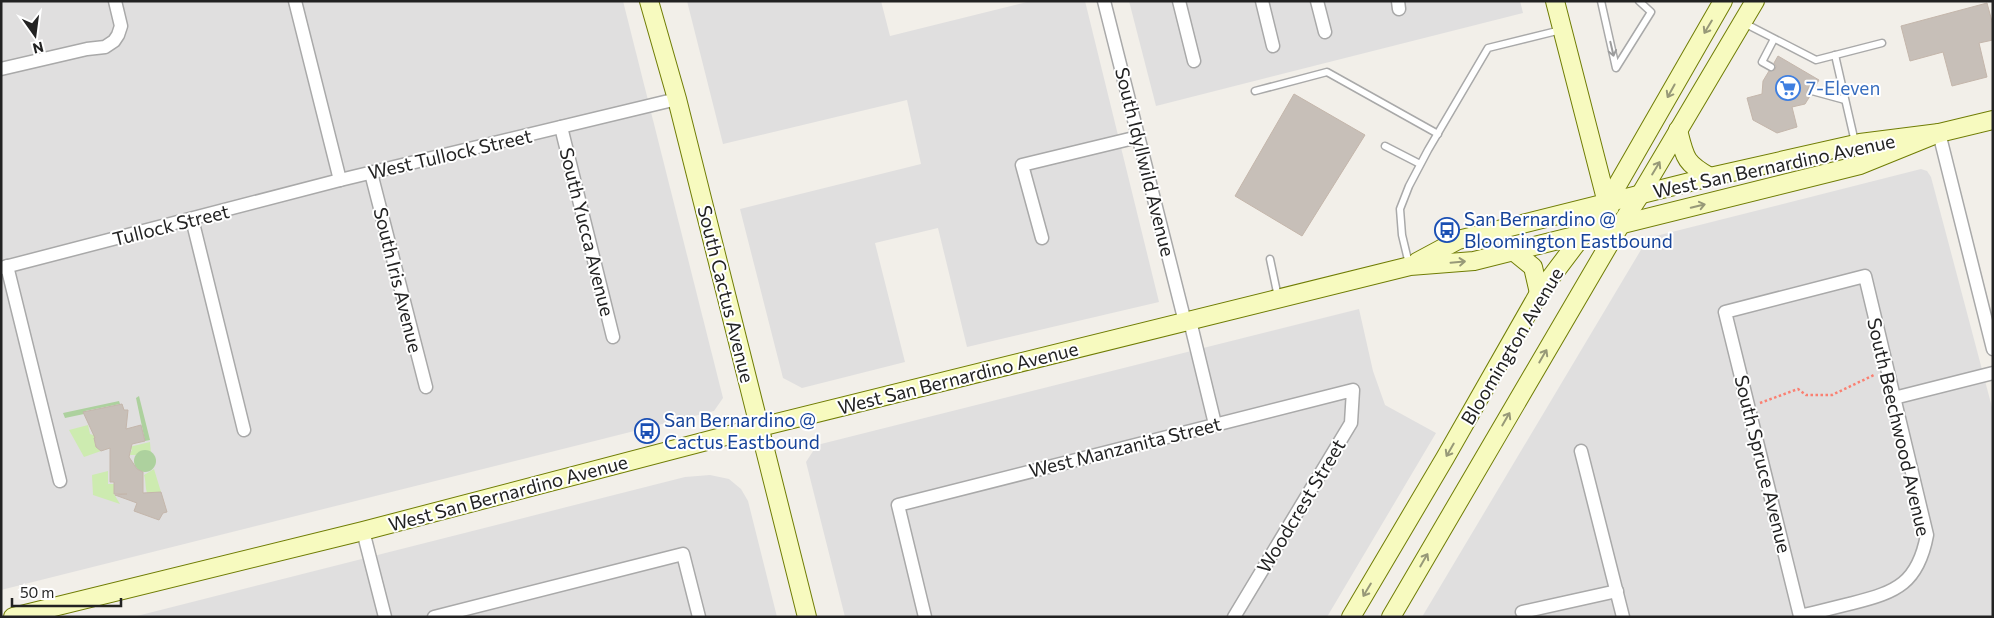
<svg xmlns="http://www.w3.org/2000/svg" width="1994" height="618" viewBox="0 0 1994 618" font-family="Commissioner,sans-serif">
<rect width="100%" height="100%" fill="#f2efe9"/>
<!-- residential -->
<g fill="#e0dfdf">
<path d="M1,1H623L723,398L714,411L1,590Z"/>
<path d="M687,1H881L890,36L1031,1H1085L1159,302L967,347L938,228L875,243L905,362L802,388L783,378L740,209L921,164L907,100L723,144Z"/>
<path d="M1129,1H1520L1523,13L1156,106Z"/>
<path d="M1921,169L1927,171L1931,177L1993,411V617H1422L1648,238Z"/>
<path d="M1359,309L1373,371L1385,405L1436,433L1327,617H845L806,462L817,445Z"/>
<path d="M710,475L729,479L741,489L748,501L777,617H133L685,477Z"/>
</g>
<!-- grass -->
<g fill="#cdebb0">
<path d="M88,425L90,434L93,435V432L96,437L94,439L96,447L101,451L84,457L69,430Z"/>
<path d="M150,442L151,453C147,450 140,451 136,455H129L132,450L129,447Z"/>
<path d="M154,469L161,492L147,493C145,486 146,481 144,475Z"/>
<path d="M108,471V484H114V494L120,504L93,495L92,475Z"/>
</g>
<!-- forest -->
<g fill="#add19e">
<path d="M139,396L150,440L145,441L136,398Z"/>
<path d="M119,401L120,404L85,411L84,414L65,418L63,413Z"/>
<circle cx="145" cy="461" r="11"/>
</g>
<!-- building -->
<g fill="#c7bfb8" stroke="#c4b6ab">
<path d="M1987,3L1993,25V40L1979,43L1987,77L1952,86L1943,52L1910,61L1901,26Z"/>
<path d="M1778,56L1819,80L1815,87L1808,88L1807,92L1810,96L1805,104L1792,107L1797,127L1777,133L1753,120L1747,98L1762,94L1763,81L1769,71L1775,70L1776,66L1774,63Z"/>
<path d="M1294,94L1365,135L1302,236L1235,196Z"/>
<path d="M122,404L124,410H128L126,429L141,425L145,441L132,444L129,457L137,469L143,472V493L161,492L167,512L163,513L159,520L134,511L137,503L115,495L127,494H114V482H110V448L101,451L96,447L94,438H95L83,412Z"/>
</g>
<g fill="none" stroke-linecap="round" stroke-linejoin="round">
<defs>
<g id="lane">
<path d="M1601,1L1616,68L1651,12L1639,1"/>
<path d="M1744,23L1816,60L1882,43"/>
<path d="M1835,55L1860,164"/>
<path d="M1771,67L1762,62L1774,39"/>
<path d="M1255,91L1327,72L1438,134"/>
<path d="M1812,91L1845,100"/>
<path d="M1385,146L1420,164"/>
<path d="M1270,259L1278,297"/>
<path d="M1409,264L1402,235L1400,209L1409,186L1428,150L1488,48L1561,30"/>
</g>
<g id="street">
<path d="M295,1L340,180"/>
<path d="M1104,1L1185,322"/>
<path d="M1179,1L1194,61"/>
<path d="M1262,1L1273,46"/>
<path d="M1317,1L1325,32"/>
<path d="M1398,1L1399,9"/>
<path d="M1,69L87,49L105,47L114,41L118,35L121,26L115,1"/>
<path d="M561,127L613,337"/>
<path d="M1939,133L1993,349"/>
<path d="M371,173L426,387"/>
<path d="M192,219L244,430"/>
<path d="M1042,238L1022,165L1138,137"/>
<path d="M7,266L60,481"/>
<path d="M1,268L340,180L677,99"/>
<path d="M1865,276L1927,535C1918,583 1897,592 1853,603C1836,607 1818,612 1800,616L1725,312Z"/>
<path d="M1190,321L1215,424"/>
<path d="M1894,398L1993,373"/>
<path d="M1581,451L1623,617"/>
<path d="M363,531L385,617"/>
<path d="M1522,612L1617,591"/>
<path d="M434,617L683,554L699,617"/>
<path d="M925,617L898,505L1353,390L1351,423L1234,617"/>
</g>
<g id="secondary">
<path d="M649,1L677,99L807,617"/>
<path d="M1555,1L1607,203L1610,207"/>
<path d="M1678,130C1685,158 1685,163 1710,177"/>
<path d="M1512,250L1533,267L1539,293"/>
<path d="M1417,262L1458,240L1710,177L1860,143L1939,133L1993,120"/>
<path d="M13,617L363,531L760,427L1410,266L1474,261L1860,165L1939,133"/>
<path d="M1351,617L1445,458L1539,293L1607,203L1723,1"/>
<path d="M1391,617L1621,224L1640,195L1755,1"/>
</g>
</defs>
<!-- lane casing -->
<use href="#lane" stroke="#a9a9a9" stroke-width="9"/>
<!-- street casing -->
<use href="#street" stroke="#a9a9a9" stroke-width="15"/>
<!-- secondary casing -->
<use href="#secondary" stroke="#707d05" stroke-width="20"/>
<!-- path -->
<path stroke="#fa8072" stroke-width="2.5" stroke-dasharray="2.5 2.5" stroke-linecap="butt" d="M1760,403L1798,389L1806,395H1832L1874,375"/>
<!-- lane -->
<use href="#lane" stroke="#fff" stroke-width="6"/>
<!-- street -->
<use href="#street" stroke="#fff" stroke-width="12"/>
<!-- secondary -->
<use href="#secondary" stroke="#f7fabf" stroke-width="18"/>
</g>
<!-- one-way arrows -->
<defs><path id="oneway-shaft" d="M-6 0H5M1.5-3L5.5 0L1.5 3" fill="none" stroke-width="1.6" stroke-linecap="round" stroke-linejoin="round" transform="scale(1.25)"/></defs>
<g stroke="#979978">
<use href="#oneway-shaft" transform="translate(1708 27) rotate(121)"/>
<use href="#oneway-shaft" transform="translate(1671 91) rotate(119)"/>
<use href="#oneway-shaft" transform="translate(1656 168) rotate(-59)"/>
<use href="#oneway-shaft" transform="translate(1698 206) rotate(-14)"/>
<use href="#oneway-shaft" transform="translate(1458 262) rotate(-5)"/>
<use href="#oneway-shaft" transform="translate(1543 356) rotate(-60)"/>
<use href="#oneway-shaft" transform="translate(1506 419) rotate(-60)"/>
<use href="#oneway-shaft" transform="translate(1450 450) rotate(120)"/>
<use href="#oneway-shaft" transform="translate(1424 560) rotate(-60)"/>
<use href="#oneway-shaft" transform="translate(1367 590) rotate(121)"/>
</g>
<use stroke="#9c9c9c" href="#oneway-shaft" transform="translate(1612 49) rotate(77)"/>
<!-- icons -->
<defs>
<symbol id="supermarket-ring" viewBox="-11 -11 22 22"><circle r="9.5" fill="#fff" stroke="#3f7fe0" stroke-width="1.5"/><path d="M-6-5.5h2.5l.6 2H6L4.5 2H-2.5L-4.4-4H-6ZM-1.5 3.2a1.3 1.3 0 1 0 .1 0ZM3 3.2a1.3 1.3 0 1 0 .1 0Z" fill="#3f7fe0"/></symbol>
<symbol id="bus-ring" viewBox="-11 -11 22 22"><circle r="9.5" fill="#fff" stroke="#1a4fb4" stroke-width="1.5"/><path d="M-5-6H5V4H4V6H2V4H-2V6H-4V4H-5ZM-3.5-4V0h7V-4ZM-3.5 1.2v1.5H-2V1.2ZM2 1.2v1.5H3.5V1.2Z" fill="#1a4fb4"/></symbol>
</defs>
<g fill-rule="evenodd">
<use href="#supermarket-ring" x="1774" y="74" width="28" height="28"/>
<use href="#bus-ring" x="1433" y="216" width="28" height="28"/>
<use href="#bus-ring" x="633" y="417" width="28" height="28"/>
</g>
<g text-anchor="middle" stroke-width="4" stroke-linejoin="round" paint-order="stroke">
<!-- shop labels -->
<g font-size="19" fill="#366cbe" stroke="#fff" text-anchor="start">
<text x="1806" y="95">7-Eleven</text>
</g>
<!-- street labels -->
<g font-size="19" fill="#222" stroke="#fff">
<text transform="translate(450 154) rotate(-13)" y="7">West Tullock Street</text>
<text transform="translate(1145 162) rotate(76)" y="7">South Idyllwild Avenue</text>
<text transform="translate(1774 166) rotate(-12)" y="7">West San Bernardino Avenue</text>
<text transform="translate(171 225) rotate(-14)" y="7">Tullock Street</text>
<text transform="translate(587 232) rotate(76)" y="7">South Yucca Avenue</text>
<text transform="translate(398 280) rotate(76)" y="7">South Iris Avenue</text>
<text transform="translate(726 294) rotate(76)" y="7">South Cactus Avenue</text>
<text transform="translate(1512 346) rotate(-59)" y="7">Bloomington Avenue</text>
<text transform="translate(958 378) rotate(-14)" y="7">West San Bernardino Avenue</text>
<text transform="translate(1899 427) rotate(77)" y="7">South Beechwood Avenue</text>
<text transform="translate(1125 447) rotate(-14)" y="7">West Manzanita Street</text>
<text transform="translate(1763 464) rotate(76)" y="7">South Spruce Avenue</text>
<text transform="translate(508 493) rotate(-15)" y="7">West San Bernardino Avenue</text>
<text transform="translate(1301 506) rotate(-59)" y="7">Woodcrest Street</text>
</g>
<!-- transit labels -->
<g font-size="19" fill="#164399" stroke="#fff" text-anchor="start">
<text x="1464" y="226">San Bernardino @<tspan x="1464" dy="22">Bloomington Eastbound</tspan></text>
<text x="664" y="427">San Bernardino @<tspan x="664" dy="22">Cactus Eastbound</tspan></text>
</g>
</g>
<!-- border -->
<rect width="1994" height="618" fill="none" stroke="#222222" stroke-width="5"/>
<!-- north arrow -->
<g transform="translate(35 35) rotate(166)" stroke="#ffffff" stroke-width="4" paint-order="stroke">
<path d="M0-4L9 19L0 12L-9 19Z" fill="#222222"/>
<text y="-8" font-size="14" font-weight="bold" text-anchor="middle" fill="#222222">N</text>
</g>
<!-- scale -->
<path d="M12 598v8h109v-8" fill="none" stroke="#222222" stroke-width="2.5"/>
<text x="20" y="598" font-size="15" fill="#222222" stroke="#ffffff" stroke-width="4" paint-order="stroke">50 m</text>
</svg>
